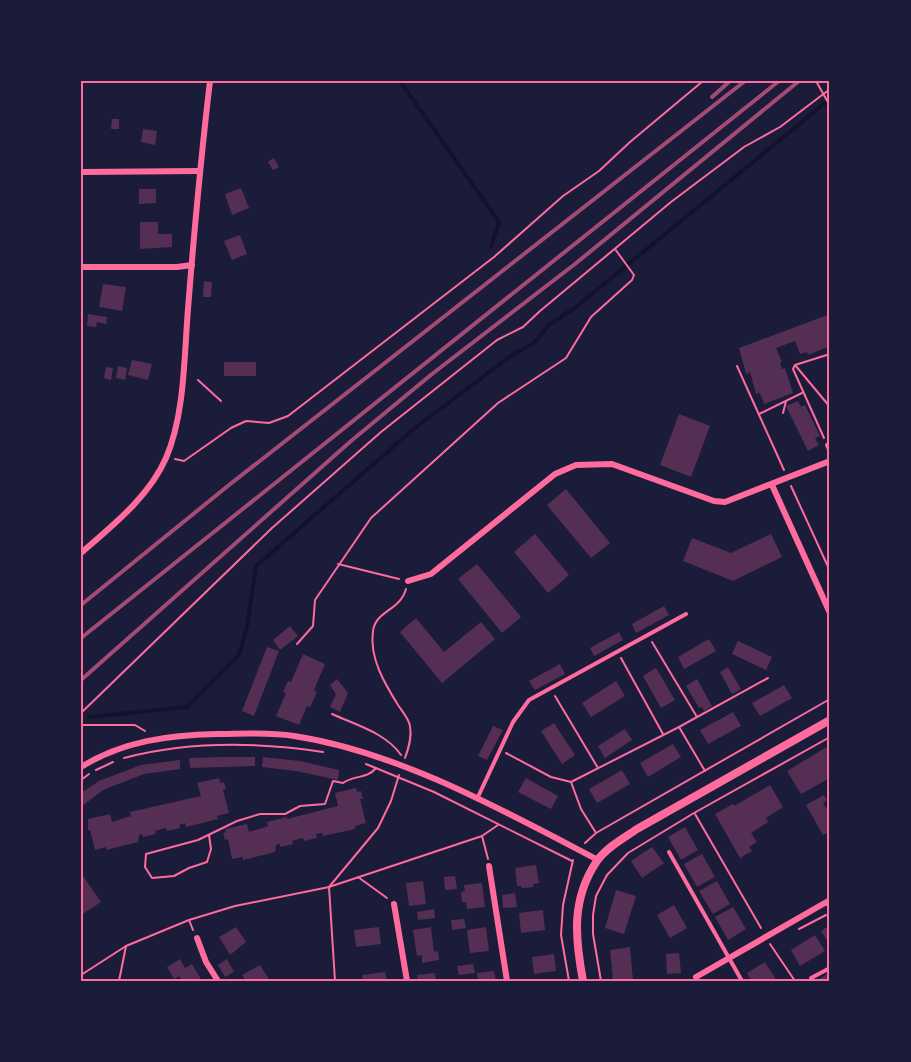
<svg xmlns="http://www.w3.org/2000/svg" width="911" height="1062" viewBox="0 0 911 1062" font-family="'Playfair Display',serif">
<rect width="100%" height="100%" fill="#1b1b3a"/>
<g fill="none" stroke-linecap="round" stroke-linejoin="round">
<!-- stream -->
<g stroke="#12122b" stroke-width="4">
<path d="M400,81L499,222L491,247"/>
<path d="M89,717L187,707L239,655L247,627L256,566L415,428L512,355L534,343L549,325L576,307L830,99"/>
</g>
</g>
<!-- building -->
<g fill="#542f53">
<path d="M112,119H119V129H111Z"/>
<path d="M143,129L157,131L155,145L141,142Z"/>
<path d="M274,158L279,167L273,170L268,162Z"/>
<path d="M241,188L249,208L232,215L225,194Z"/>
<path d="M139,189H156V203L139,204Z"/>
<path d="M140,222H158V234H172V247L140,249Z"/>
<path d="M240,235L247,254L232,260L224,241Z"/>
<path d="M204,281L212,282L211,297H203Z"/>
<path d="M103,284L126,287L122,311L99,307Z"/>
<path d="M88,314L107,317L106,324L97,322L96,327L87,326Z"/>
<path d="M830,314V345L828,347L808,355L807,352L800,354L795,341L776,348L782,362L780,363L782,369L785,368L793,393L764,404L760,393L756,394L750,372L746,374L739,348Z"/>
<path d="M132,360L152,364L148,380L128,375Z"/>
<rect x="224" y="362" width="32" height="14"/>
<path d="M118,366L127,368L125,380L116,378Z"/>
<path d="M106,367L113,368L111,380L104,378Z"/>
<path d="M798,401L801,407L805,405L820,436L815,438L819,445L808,451L786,406Z"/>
<path d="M679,414L710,426L691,477L660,465Z"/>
<path d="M566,489L610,543L591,558L547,505Z"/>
<path d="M535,534L569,575L548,593L514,552Z"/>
<path d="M771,534L782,557L733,581L683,561L692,538L731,553Z"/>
<path d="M477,564L521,617L502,633L458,579Z"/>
<path d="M664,606L669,615L636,633L632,624Z"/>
<path d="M416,618L444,652L481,622L495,639L442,683L400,632Z"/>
<path d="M290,626L298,636L280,650L273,640Z"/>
<path d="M619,632L623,640L594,656L590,648Z"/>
<path d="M709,639L716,651L684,669L678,657Z"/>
<path d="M738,641L772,657L766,670L732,654Z"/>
<path d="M267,647L279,651L254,716L242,711Z"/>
<path d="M303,654L325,664L314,690L317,692L310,707L307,706L299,725L276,716L286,693L283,692L288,681L291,682Z"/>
<path d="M560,664L565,674L535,690L529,681Z"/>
<path d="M728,667L741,689L732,694L720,672Z"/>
<path d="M656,668L675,700L661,708L643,676Z"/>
<path d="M337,679L348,693L340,712L330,707L336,694L330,685Z"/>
<path d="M697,679L712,706L704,711L702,707L699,708L686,686Z"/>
<path d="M616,681L625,696L591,717L582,703Z"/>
<path d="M784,685L792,698L760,716L752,703Z"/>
<path d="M733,712L741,726L708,744L700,730Z"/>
<path d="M554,723L575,755L562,764L541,731Z"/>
<path d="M493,726L503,730L487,760L478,756Z"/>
<path d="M625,729L632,740L605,758L598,746Z"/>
<path d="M673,744L681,757L648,777L640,763Z"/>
<path d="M830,745V778L801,794L787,771Z"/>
<path d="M223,757H255V766L190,768L189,758Z"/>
<path d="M263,757L300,761L339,770L338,780L296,771L262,767Z"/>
<path d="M180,760V769L144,774L103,790L81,807V793L99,781L141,765Z"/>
<path d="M622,770L630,784L597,803L589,789Z"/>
<path d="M219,778L220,783L224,782L226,789L223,790L229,813L217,816L218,819L186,827L185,823L179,825L180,828L167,831L166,828L155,831L156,834L143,837L142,834L139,835L138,842L106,850V847L95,850L90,830H88V819L110,814L112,822L131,816L130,812L201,796L197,783Z"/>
<path d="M526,778L558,796L551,809L518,792Z"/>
<path d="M770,785L783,807L766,818L768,822L751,833L757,842L749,847L752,851L740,858L715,814L733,804L734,806Z"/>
<path d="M356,788L357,792L361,791L363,799H360L366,823L355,826V829L323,836L322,833L316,834L317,838L304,841L303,838L292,841L293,844L280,847V844L276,845L275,852L243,860V857L232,859L228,839L225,840L223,833L226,832L225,829L247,824L249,832L268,826L267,822L287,817V819L338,806L335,793Z"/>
<path d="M824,795L827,800L823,803L830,813V832L823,835L806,805Z"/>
<path d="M685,827L698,850L681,860L668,837Z"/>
<path d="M652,847L664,863L642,878L631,861Z"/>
<path d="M702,854L715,877L697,887L684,864Z"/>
<path d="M536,865L539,883L533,884V887L522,888L521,886H517L515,868Z"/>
<path d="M81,873L101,902L81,915Z"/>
<path d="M455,876L457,889L445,890L444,877Z"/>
<path d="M423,881L426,904L409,906L406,883Z"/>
<path d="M717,881L730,904L713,914L699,891Z"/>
<path d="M482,883L485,907L467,909L466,902H462L461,892L465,891L464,885Z"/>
<path d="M616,890L636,896L624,934L605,928Z"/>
<path d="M515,893L517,907L503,908L502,895Z"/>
<path d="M674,905L687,928L670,938L657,915Z"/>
<path d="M733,907L746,929L728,940L715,917Z"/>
<path d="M434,909L435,918L418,920L417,912Z"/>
<path d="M543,910L545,930L521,933L519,913Z"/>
<path d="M464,919L466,928L452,930L451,920Z"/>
<path d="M830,925V937L826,939L821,931Z"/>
<path d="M236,927L246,942L230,955L219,937Z"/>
<path d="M379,927L381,944L356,947L354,930Z"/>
<path d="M431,927L434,952L438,951L439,960L422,963V955L417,956L413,930Z"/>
<path d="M486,927L489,951L470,953L467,930Z"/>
<path d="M815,935L825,951L800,966L791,950Z"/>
<path d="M630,947L633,981H613L610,950Z"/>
<path d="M679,953L681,973L667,974L666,954Z"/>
<path d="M554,954L556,971L534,974L532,957Z"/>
<path d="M180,959L185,968L192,964L202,981H182L179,976L174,979L167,967Z"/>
<path d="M227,959L234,972L225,977L218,965Z"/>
<path d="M765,962L777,981H751L747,973Z"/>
<path d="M473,964L475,973L459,975L457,966Z"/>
<path d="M260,965L270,981H246L242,975Z"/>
<path d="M494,971L496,981H478L477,973Z"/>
<path d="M385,972L387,981H363L362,975Z"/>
<path d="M830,972V981H816Z"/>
<path d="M435,973L436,981H418L417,975Z"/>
</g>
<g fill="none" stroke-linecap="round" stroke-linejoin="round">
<!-- path -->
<g stroke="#ff6b9d" stroke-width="2">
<path d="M816,81L830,106"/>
<path d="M795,365L830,407"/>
<path d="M737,366L784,470"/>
<path d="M198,380L221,401"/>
<path d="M783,413L786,401"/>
<path d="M759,414L802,393"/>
<path d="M824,438L793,369L795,365L830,354"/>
<path d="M175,459L184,461L231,428L246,421L269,423L288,416L494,257L563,196L599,171L630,142L703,81"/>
<path d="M791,486L830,571"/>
<path d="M338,564L399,579"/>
<path d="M652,642L697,717"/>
<path d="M297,644L313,626L315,600L371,518L498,403L566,358L591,317L632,280L634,275L615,249"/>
<path d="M621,658L663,734"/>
<path d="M555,696L598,768"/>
<path d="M81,713L272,528L381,432L497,340L523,327L540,311L671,202L744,147L780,127L830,89"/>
<path d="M332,714C356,725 386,733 401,755"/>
<path d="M81,725H135L145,731"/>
<path d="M679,727L705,771"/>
<path d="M506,753L551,777L571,782L679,727L768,678"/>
<path d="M124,758C189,741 257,742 323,752"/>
<path d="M405,758C409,747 412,737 410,726C409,719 402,711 398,705C385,684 369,658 373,631C376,610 400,611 406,589"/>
<path d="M366,764L434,792L572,861"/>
<path d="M96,770L113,762"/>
<path d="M81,780L89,774"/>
<path d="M571,782L581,809L596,833"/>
<path d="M695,814L761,928"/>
<path d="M209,835L211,849L207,862L189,868L174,876L152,878L145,867L146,854L198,840L237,821L260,814H285L300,806L325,804L333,781L343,783C354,775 367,779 376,768"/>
<path d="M482,836L488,859"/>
<path d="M585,843L596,833L830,699"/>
<path d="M358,877L387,898"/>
<path d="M799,929L826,915"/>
<path d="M193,930L189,920L235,906L329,887L482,836L498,825"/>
<path d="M770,944L795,981"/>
<path d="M81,975L126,946L189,920"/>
<path d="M119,981L126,946"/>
<path d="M335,981L329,887L378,828L391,801L399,775"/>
<path d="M569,981L561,935L563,905L573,860"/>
<path d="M601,981L593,934V915L596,896L607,875L628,853L694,813L830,737"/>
</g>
<!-- service -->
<g stroke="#ff6b9d" stroke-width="4">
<path d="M830,443L827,445L830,451"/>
<path d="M477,799L513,722L529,700L686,614"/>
<path d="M669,852L742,981"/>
<path d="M827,903L830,908"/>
<path d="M811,978L830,968"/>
</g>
<!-- minor -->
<g stroke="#ff6b9d" stroke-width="6">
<path d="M81,172L199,171"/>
<path d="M81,267H177L192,265"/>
<path d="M772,485L830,613"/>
<path d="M81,553C112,526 149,497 166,458C185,414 184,356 188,309C194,233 201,157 210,81"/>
<path d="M408,581L431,574L555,474L576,465L612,464L714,501L725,502L830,461"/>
<path d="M81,767C123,741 169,735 217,734C242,734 269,732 294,736C399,752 504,811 598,860"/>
<path d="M489,866L507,981"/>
<path d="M394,904L407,981"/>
<path d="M197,938L206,962L218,981"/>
<path d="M696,977L830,900"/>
</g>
<!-- tertiary -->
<path stroke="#ff6b9d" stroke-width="8" d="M583,981C575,938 571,899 597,861C607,847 624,838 637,829L830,720"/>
<!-- rail -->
<g stroke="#a44b75" stroke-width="4">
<path d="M712,97L730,81"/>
<path d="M81,605L229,485L745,81"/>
<path d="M81,638L779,81"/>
<path d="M81,680L351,441L432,374L575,264L799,81"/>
</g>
</g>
<!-- border -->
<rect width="911" height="1062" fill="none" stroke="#1b1b3a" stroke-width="165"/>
<rect x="82" y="82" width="746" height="898" fill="none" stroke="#ff6b9d" stroke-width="2"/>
</svg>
